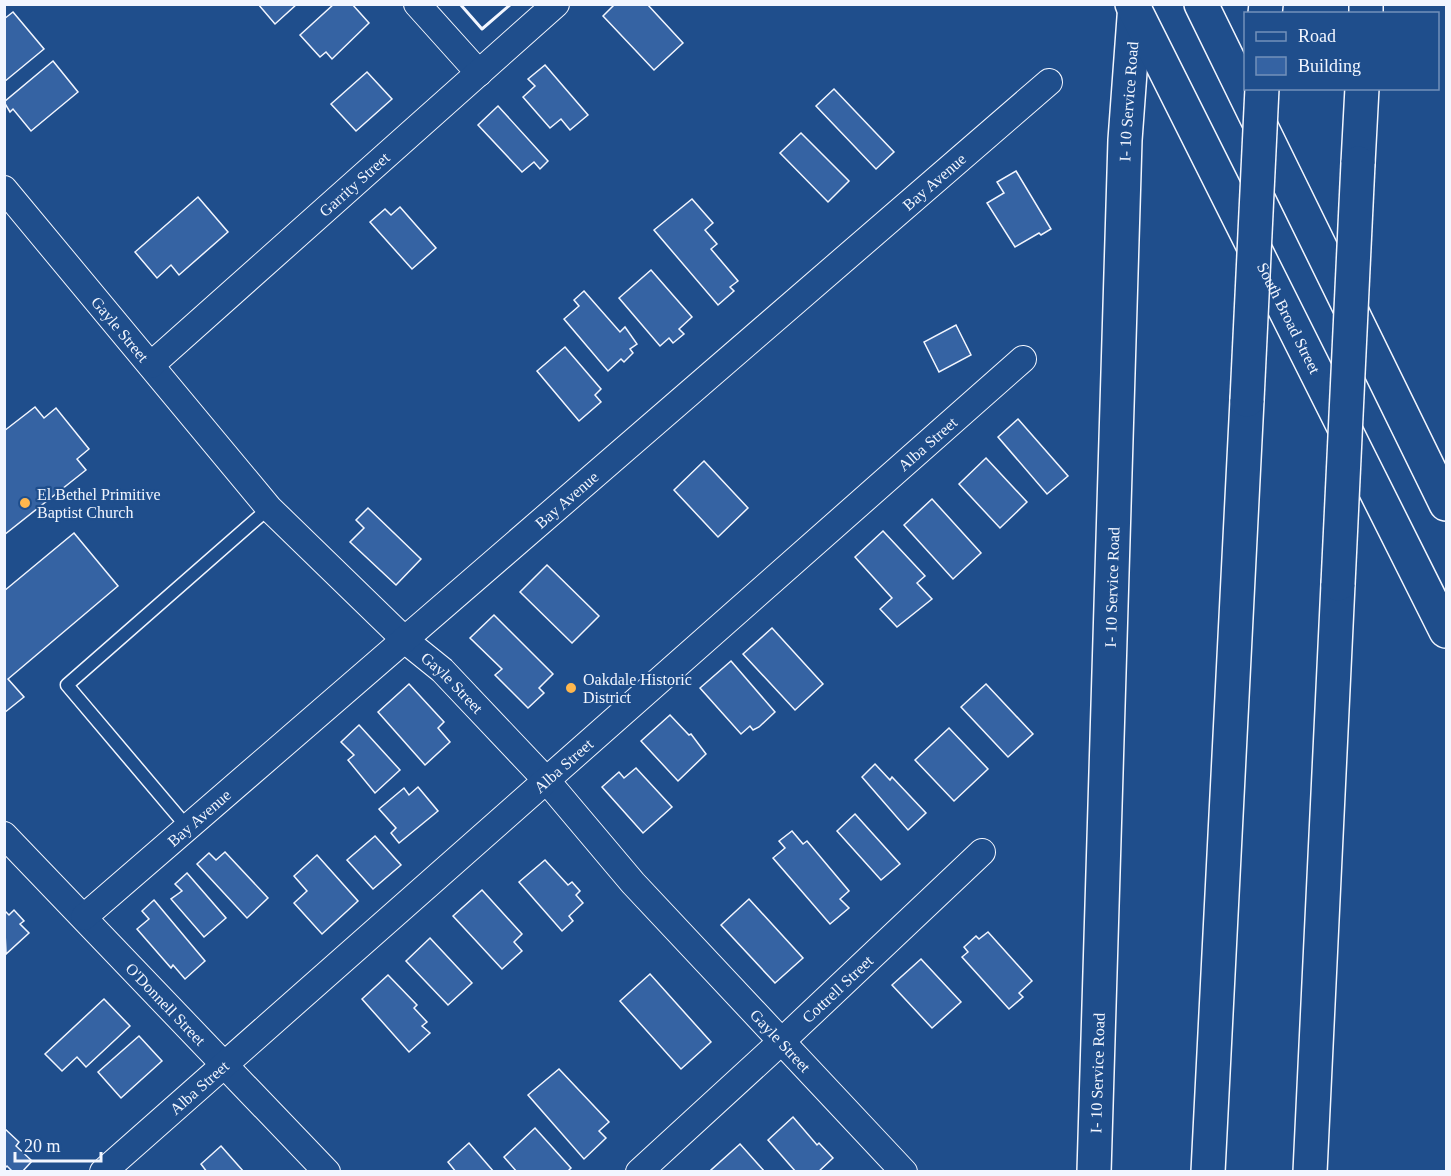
<svg xmlns="http://www.w3.org/2000/svg" width="1451" height="1176" viewBox="0 0 1451 1176" font-family="'Times New Roman',serif">
<rect width="100%" height="100%" fill="#1f4e8c"/>
<!-- building -->
<g fill="#3563a3" stroke="#f2f6ff" stroke-width="1.5">
<path d="M258,4H297L275,24Z"/>
<path d="M334,4H352L369,23L332,59L326,52L320,57L300,35Z"/>
<path d="M615,4H647L683,43L654,70L603,16Z"/>
<path d="M13,12L44,49L4,82V19Z"/>
<path d="M53,61L78,92L31,131L13,109L10,112L4,102Z"/>
<path d="M545,65L588,115L570,130L561,119L550,128L523,97L535,86L528,79Z"/>
<path d="M367,72L392,99L356,131L331,104Z"/>
<path d="M834,89L894,152L876,169L816,106Z"/>
<path d="M498,106L548,161L540,169L534,162L522,172L478,125Z"/>
<path d="M801,133L849,181L828,202L780,153Z"/>
<path d="M1016,171L1051,229L1041,235L1039,233L1015,247L987,203L1004,193L997,182Z"/>
<path d="M198,197L228,232L179,275L171,265L157,278L135,252Z"/>
<path d="M692,199L713,223L705,230L717,244L711,249L738,281L730,287L734,291L718,305L654,230Z"/>
<path d="M400,207L436,248L412,269L370,222L385,209L391,215Z"/>
<path d="M651,270L692,317L679,329L684,334L673,343L669,338L660,346L619,298Z"/>
<path d="M584,291L620,332L625,327L637,344L630,349L633,353L624,362L621,359L608,371L564,319L579,306L574,300Z"/>
<path d="M956,325L971,355L939,372L924,342Z"/>
<path d="M565,347L601,389L595,395L601,402L579,421L537,371Z"/>
<path d="M35,407L44,418L56,408L89,449L77,459L86,470L4,535V431Z"/>
<path d="M1018,419L1068,476L1047,494L998,437Z"/>
<path d="M986,458L1027,502L1000,528L959,484Z"/>
<path d="M704,461L748,508L718,537L674,490Z"/>
<path d="M932,499L981,553L953,579L904,525Z"/>
<path d="M368,508L421,559L396,585L350,542L364,528L356,520Z"/>
<path d="M883,531L925,576L917,583L932,599L897,627L880,609L892,598L855,557Z"/>
<path d="M74,533L118,586L8,679L24,697L4,713V591Z"/>
<path d="M547,565L599,616L572,643L520,592Z"/>
<path d="M494,615L553,674L539,688L544,693L528,708L495,675L502,669L470,638Z"/>
<path d="M772,628L823,684L795,710L743,654Z"/>
<path d="M731,661L775,712L759,727L753,730L750,726L741,734L700,688Z"/>
<path d="M409,684L444,722L438,728L450,742L425,765L378,712Z"/>
<path d="M986,684L1033,734L1008,757L961,707Z"/>
<path d="M670,715L689,735L691,734L706,754L678,781L641,741Z"/>
<path d="M359,725L400,770L375,793L348,760L354,755L341,742Z"/>
<path d="M949,728L988,769L954,801L915,760Z"/>
<path d="M875,764L890,780L892,777L926,813L908,830L862,777Z"/>
<path d="M636,768L672,807L643,833L602,787L619,772L624,778Z"/>
<path d="M418,787L438,811L399,843L391,833L396,828L379,809L404,788L409,795Z"/>
<path d="M855,814L900,864L881,880L837,831Z"/>
<path d="M792,831L803,844L807,841L849,891L840,899L849,908L830,924L773,858L785,848L779,841Z"/>
<path d="M375,836L401,865L373,889L347,860Z"/>
<path d="M225,852L268,898L247,918L197,864L209,853L216,860Z"/>
<path d="M317,855L358,901L322,934L294,903L307,891L294,876Z"/>
<path d="M545,860L568,885L572,882L580,891L576,895L583,903L569,916L573,921L562,931L519,882Z"/>
<path d="M187,873L226,918L204,937L171,899L182,891L175,884Z"/>
<path d="M482,890L522,934L514,942L522,951L502,969L453,916Z"/>
<path d="M749,899L803,958L775,983L721,925Z"/>
<path d="M154,900L205,961L185,979L173,965L171,968L137,929L149,919L142,911Z"/>
<path d="M4,910L9,915L14,910L24,921L20,924L29,933L6,954Z"/>
<path d="M988,932L1032,981L1019,993L1023,997L1009,1009L962,957L968,952L964,947L976,936L979,939Z"/>
<path d="M430,938L472,983L448,1005L406,961Z"/>
<path d="M921,959L961,1002L932,1028L892,985Z"/>
<path d="M650,974L711,1042L681,1069L620,1001Z"/>
<path d="M388,975L417,1005L414,1008L427,1022L422,1026L430,1033L409,1052L362,999Z"/>
<path d="M104,999L130,1026L86,1067L77,1057L62,1071L45,1054Z"/>
<path d="M139,1036L162,1061L121,1098L98,1072Z"/>
<path d="M559,1069L609,1122L599,1131L606,1138L584,1159L528,1095Z"/>
<path d="M793,1117L817,1145L819,1143L833,1158L818,1172H796L768,1140Z"/>
<path d="M4,1128L19,1142L16,1146L32,1161L22,1172H13L7,1166L4,1169Z"/>
<path d="M535,1128L571,1168L567,1172H517L504,1157Z"/>
<path d="M469,1143L494,1172H456L448,1162Z"/>
<path d="M740,1144L765,1172H712L711,1170Z"/>
<path d="M221,1146L244,1172H207L201,1164Z"/>
</g>
<g fill="none" stroke-linecap="round" stroke-linejoin="round">
<defs>
<path id="lane" d="M188,828L67,685L269,508"/>
<g id="street">
<path d="M417,4L479,73"/>
<path id="s1" d="M4,189L269,508L406,641L442,670L547,781L633,883L904,1172"/>
<path id="s2" d="M151,365L556,4"/>
<path id="s3" d="M4,835L327,1172"/>
<path id="s4" d="M84,917L1049,82"/>
<path id="s5" d="M103,1172L1023,359"/>
<path id="s6" d="M639,1172L782,1041L982,852"/>
</g>
<g id="secondary">
<path id="s7" d="M1094,1172L1125,140L1135,4"/>
</g>
<g id="primary">
<path id="s8" d="M1132,4L1446,631"/>
<path d="M1201,4L1446,504"/>
</g>
<g id="highway">
<path d="M1265,14L1266,4"/>
<path d="M1366,14V4"/>
<path d="M1358,163L1362,88"/>
<path d="M1208,1172L1247,400"/>
<path d="M1310,1172L1338,584"/>
</g>
</defs>
<!-- lane casing -->
<use href="#lane" stroke="#f2f6ff" stroke-width="15"/>
<!-- street casing -->
<use href="#street" stroke="#f2f6ff" stroke-width="28"/>
<!-- secondary casing -->
<use href="#secondary" stroke="#f2f6ff" stroke-width="36"/>
<!-- primary casing -->
<use href="#primary" stroke="#f2f6ff" stroke-width="36"/>
<!-- highway casing -->
<use href="#highway" stroke="#f2f6ff" stroke-width="36"/>
<!-- lane -->
<use href="#lane" stroke="#1f4e8c" stroke-width="12"/>
<!-- street -->
<use href="#street" stroke="#1f4e8c" stroke-width="26"/>
<!-- secondary -->
<use href="#secondary" stroke="#1f4e8c" stroke-width="33"/>
<!-- primary -->
<use href="#primary" stroke="#1f4e8c" stroke-width="33"/>
<!-- highway -->
<use href="#highway" stroke="#1f4e8c" stroke-width="33"/>
<defs>
<g id="highway-bridge">
<path d="M1247,400L1262,88"/>
<path d="M1338,584L1358,163"/>
</g>
</defs>
<!-- highway-bridge casing -->
<use href="#highway-bridge" stroke="#f2f6ff" stroke-width="36" stroke-linecap="butt"/>
<!-- highway-bridge -->
<use href="#highway-bridge" stroke="#1f4e8c" stroke-width="33"/>
<!-- wall -->
<path stroke="#f2f6ff" stroke-width="3" d="M460,4L482,29L511,4"/>
</g>
<!-- markers -->
<g fill="#ffb74d" stroke="#1f4e8c" stroke-width="2">
<circle cx="25" cy="503" r="6"/>
<circle cx="571" cy="688" r="6"/>
</g>
<g text-anchor="middle" stroke-width="4.5" stroke-linejoin="round" paint-order="stroke">
<!-- street labels -->
<g font-size="16" fill="#f2f6ff" stroke="#1f4e8c">
<text dy="6" stroke="none"><textPath href="#s7" startOffset="1071">I- 10 Service Road</textPath></text>
<text dy="6" stroke="none"><textPath href="#s4" startOffset="1124">Bay Avenue</textPath></text>
<text dy="6" stroke="none"><textPath href="#s2" startOffset="272">Garrity Street</textPath></text>
<text dy="6" stroke="none"><textPath href="#s8" startOffset="351">South Broad Street</textPath></text>
<text dy="6" stroke="none"><textPath href="#s1" startOffset="182">Gayle Street</textPath></text>
<text dy="6" stroke="none"><textPath href="#s5" startOffset="1100">Alba Street</textPath></text>
<text dy="6" stroke="none"><textPath href="#s4" startOffset="638">Bay Avenue</textPath></text>
<text dy="6" stroke="none"><textPath href="#s7" startOffset="585">I- 10 Service Road</textPath></text>
<text dy="6" stroke="none"><textPath href="#s1" startOffset="668">Gayle Street</textPath></text>
<text dy="6" stroke="none"><textPath href="#s5" startOffset="614">Alba Street</textPath></text>
<text dy="6" stroke="none"><textPath href="#s4" startOffset="152">Bay Avenue</textPath></text>
<text dy="6" stroke="none"><textPath href="#s6" startOffset="270">Cottrell Street</textPath></text>
<text dy="6" stroke="none"><textPath href="#s3" startOffset="234">O'Donnell Street</textPath></text>
<text dy="6" stroke="none"><textPath href="#s1" startOffset="1154">Gayle Street</textPath></text>
<text dy="6" stroke="none"><textPath href="#s7" startOffset="99">I- 10 Service Road</textPath></text>
<text dy="6" stroke="none"><textPath href="#s5" startOffset="128">Alba Street</textPath></text>
</g>
<!-- poi labels -->
<g font-size="16" fill="#f2f6ff" stroke="#1f4e8c" text-anchor="start">
<text x="37" y="500">El Bethel Primitive<tspan x="37" dy="18">Baptist Church</tspan></text>
<text x="583" y="685">Oakdale Historic<tspan x="583" dy="18">District</tspan></text>
</g>
</g>
<!-- border -->
<rect width="1451" height="1176" fill="none" stroke="#f2f6ff" stroke-width="12"/>
<!-- legend -->
<rect x="1244" y="12" width="195" height="78" fill="#1f4e8c" stroke="#7391ba" stroke-width="1.5"/>
<rect x="1256" y="32" width="30" height="9" fill="#1f4e8c" stroke="#7391ba" stroke-width="1.5"/>
<text x="1298" y="42" font-size="18" fill="#f2f6ff">Road</text>
<rect x="1256" y="57" width="30" height="18" fill="#3563a3" stroke="#7391ba" stroke-width="1.5"/>
<text x="1298" y="72" font-size="18" fill="#f2f6ff">Building</text>
<!-- scale -->
<path d="M15 1152v9h86v-9" fill="none" stroke="#f2f6ff" stroke-width="3"/>
<text x="24" y="1152" font-size="18" fill="#f2f6ff" stroke="#1f4e8c" stroke-width="4.5" paint-order="stroke">20 m</text>
</svg>
